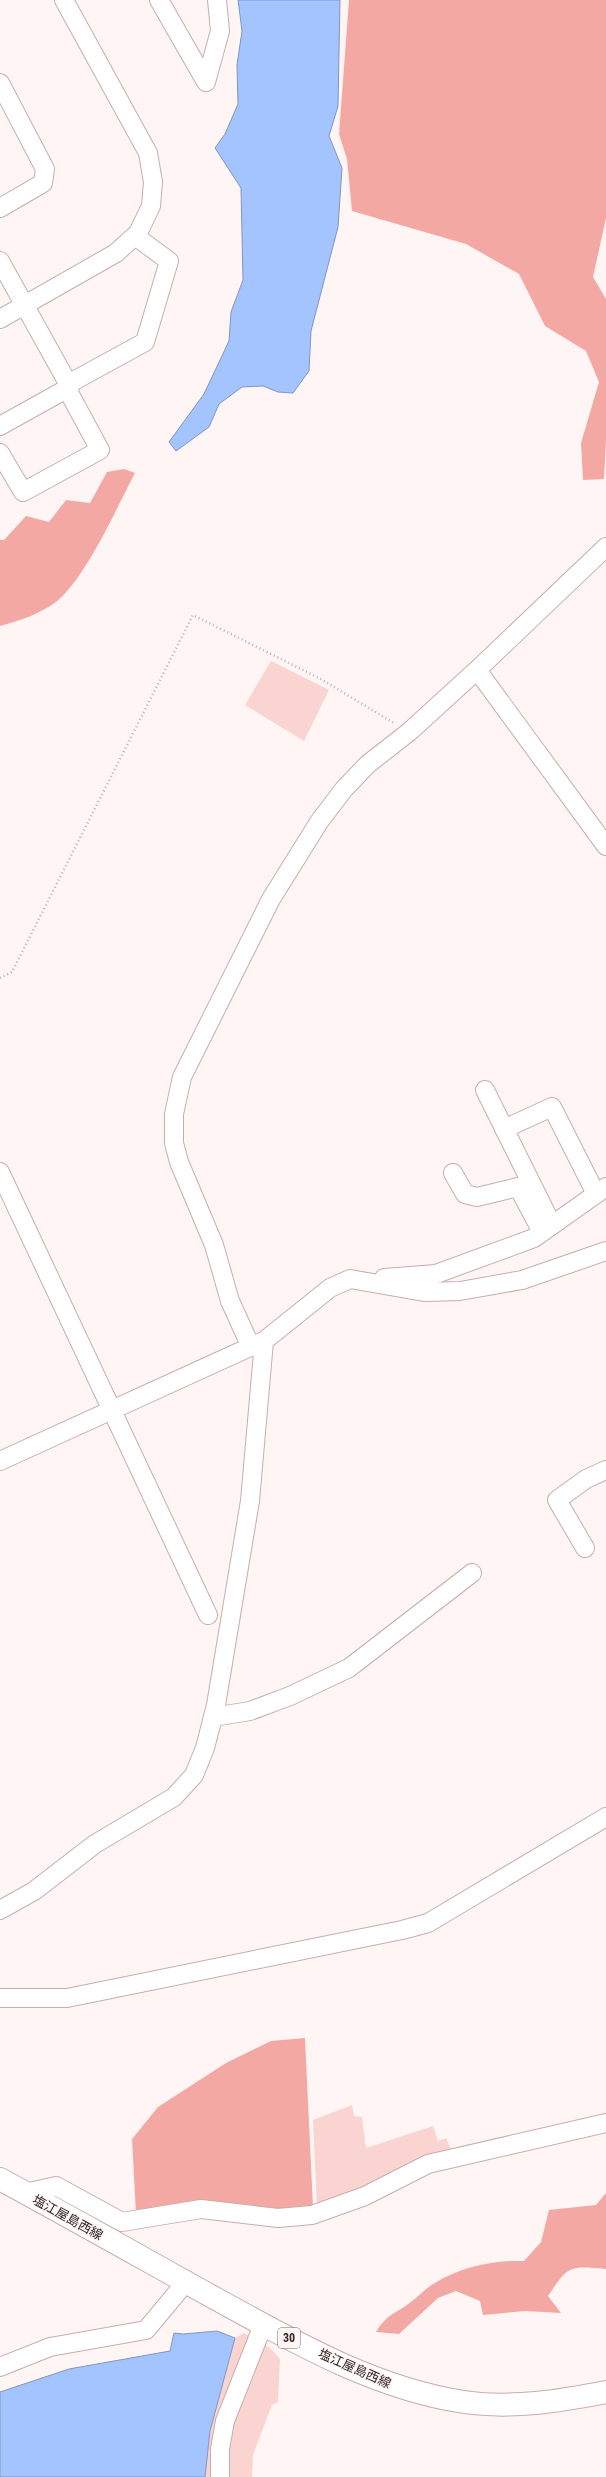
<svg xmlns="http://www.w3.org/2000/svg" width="606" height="2477" viewBox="0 0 606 2477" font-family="'Roboto Condensed','Noto Sans JP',sans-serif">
<rect width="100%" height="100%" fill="#fff5f4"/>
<!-- green -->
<g fill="#fad4d1">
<path d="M271,661L329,690L304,741L245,705Z"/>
<path d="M352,2105L354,2116L362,2117L366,2148L433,2126L438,2141L446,2138L452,2151L317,2208L313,2120Z"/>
<path d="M244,2333L269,2347L280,2359L278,2402L272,2405L253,2455L252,2477H205L210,2431L235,2338Z"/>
</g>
<!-- forest -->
<g fill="#f4a8a4">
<path d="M349,0H606V218L593,277L606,299V440L604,479L583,480L581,443L599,382L586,351L545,326L519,274L466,244L352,211L347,159L339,134Z"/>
<path d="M124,469L135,473C116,509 86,578 56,602C40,614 19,621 0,626V540H4L26,516L49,522L66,500L90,503L107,472Z"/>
<path d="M305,2038L313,2208L277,2209L202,2202L136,2214L132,2139L158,2107L226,2063L271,2041Z"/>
<path d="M606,2193V2269C569,2266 569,2265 548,2296L561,2313L525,2311L483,2315L480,2301L456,2291L438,2298L399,2334L376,2332C387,2314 395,2314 411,2302C419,2296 426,2288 435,2283C461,2267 494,2260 524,2261L541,2242L549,2210L596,2205Z"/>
</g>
<!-- water -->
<g fill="#a3c4fe" stroke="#8195be">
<path d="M238,0H340L338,106L329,136L342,168L338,227L311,331L309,371L293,393L278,392L263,386L242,387L219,404L209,427L176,451L169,442L204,394L229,341L231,312L243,280L241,188L215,148L225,134L238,104L237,65L242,31Z"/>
<path d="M217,2331L235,2338L210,2431L205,2477H0V2392L69,2369L170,2351L174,2333L183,2334Z"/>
</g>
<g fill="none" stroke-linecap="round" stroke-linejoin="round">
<defs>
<g id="minor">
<path d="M159,0L206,82L220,31L217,0"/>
<path d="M0,83L45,169L43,183L0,208"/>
<path d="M0,261L70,387L0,426"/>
<path d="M0,319L116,253L138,233L151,206L153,182L148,153L64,0"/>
<path d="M68,384L145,342L169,261L135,236"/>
<path d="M0,453L23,492L100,450L67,389"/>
<path d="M477,670L606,846"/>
<path d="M485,1090L552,1225"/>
<path d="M504,1129L552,1107L596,1194"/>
<path d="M0,1172L208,1615"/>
<path d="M453,1173L465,1194L477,1197L518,1187L542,1232"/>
<path d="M384,1278L436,1274L534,1238L606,1187"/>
<path d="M251,1347L230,1301L214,1245L179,1162L174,1143V1114L182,1077L271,899L319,822L344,789L368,764L409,732L477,670L606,547"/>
<path d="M0,1461L261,1342"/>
<path d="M585,1548L557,1500L586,1479L606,1470"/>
<path d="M213,1717L250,1711L290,1696L349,1668L472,1573"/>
<path d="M0,1910L34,1891L95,1844L174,1797L194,1775L205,1748L216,1705L250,1501L264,1341L330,1288L350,1279L424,1292L460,1291L522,1280L606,1251"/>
<path d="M0,1998H67L402,1930L428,1923L606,1817"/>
<path d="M25,2193L56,2186L122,2222L201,2209L278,2218L312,2215L365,2196L428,2164L606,2123"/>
<path d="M0,2367L50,2347L146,2330L186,2282"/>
<path d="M220,2477V2449L225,2421L263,2325"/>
</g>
<path id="major" d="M0,2179C70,2217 139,2256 209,2295C289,2339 372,2388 464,2402C512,2409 560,2401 606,2392"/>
</defs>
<!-- minor casing -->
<use href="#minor" stroke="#c6aead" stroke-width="20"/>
<!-- major casing -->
<use href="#major" stroke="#c6aead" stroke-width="24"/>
<!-- path -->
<path stroke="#bbb1b0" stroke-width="2.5" stroke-dasharray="1 3" stroke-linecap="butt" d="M0,978L12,972L193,615L319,678L394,723"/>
<!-- minor -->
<use href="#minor" stroke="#fff" stroke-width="18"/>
<!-- major -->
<use href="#major" stroke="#fff" stroke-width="22"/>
</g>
<g text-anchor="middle" stroke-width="3" stroke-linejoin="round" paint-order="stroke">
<!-- shield labels -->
<rect fill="#fff5f4" stroke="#6f6664" stroke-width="1" x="278" y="2328" width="22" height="20" rx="3"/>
<g font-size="12" font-weight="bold" fill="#312827">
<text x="289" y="2342">30</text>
</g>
<!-- street labels -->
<g font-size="13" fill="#312827" stroke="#fff5f4">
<text transform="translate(68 2217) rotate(29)" y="5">塩江屋島西線</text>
<text transform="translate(355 2368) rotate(24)" y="5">塩江屋島西線</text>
</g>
</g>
</svg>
